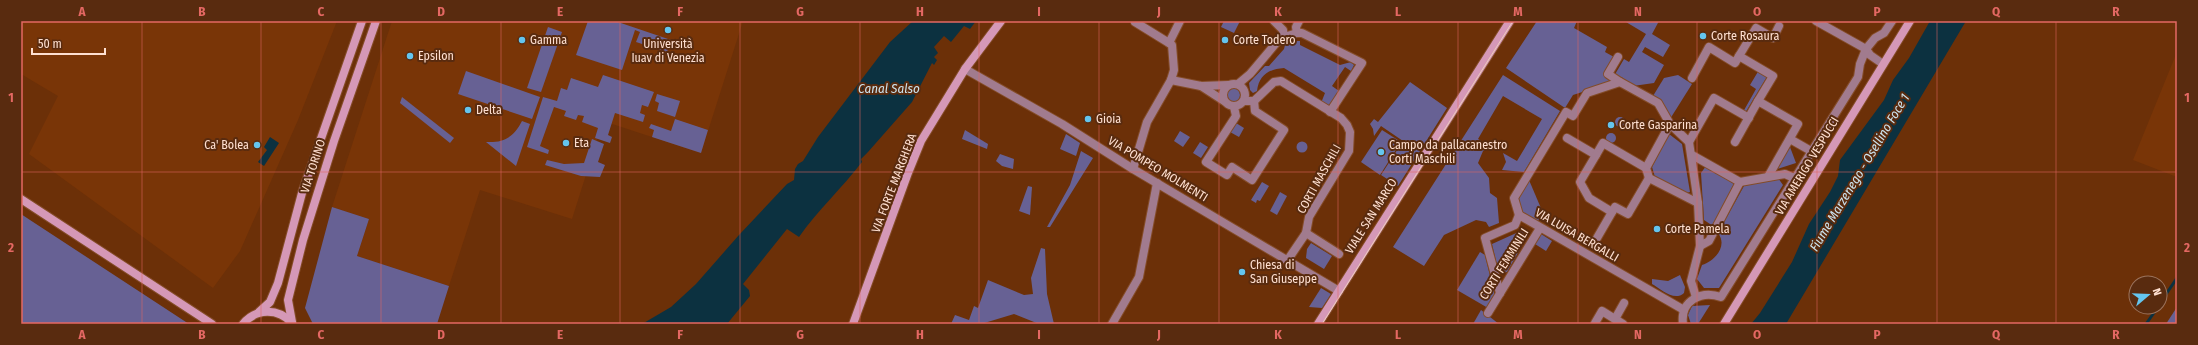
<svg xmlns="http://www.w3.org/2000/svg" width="2198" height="345" viewBox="0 0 2198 345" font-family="'Fira Sans Condensed',sans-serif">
<rect width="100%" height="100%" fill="#6c3008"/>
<!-- built -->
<g fill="#793507">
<path d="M21,21H337L298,120L240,251L213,288L29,154L58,96L21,74Z"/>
<path d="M392,21H743L701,153L603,121L572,219L480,190L449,286L357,256L369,219L332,207Z"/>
<path d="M2177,52V177L2133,160Z"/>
</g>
<!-- green -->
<g fill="#676194">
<path d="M588,21H615L671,40L667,52L636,42L640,32L635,30L622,70L576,55Z"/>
<path d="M1224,21H1240L1234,33L1221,27Z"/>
<path d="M1537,21H1577L1574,28L1607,47L1605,52L1614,57L1605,75L1616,81L1573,95L1565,108L1506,68Z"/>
<path d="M1627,21H1659L1652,34L1670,45L1663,57L1645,47L1642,52L1664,65L1654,83L1633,86L1614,76L1624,59L1629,62L1646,34L1626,22Z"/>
<path d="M548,27L562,32L541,92L527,88Z"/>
<path d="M1295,41H1300V45L1340,65L1351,62L1354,65L1351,71L1345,67L1332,86L1339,91L1328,107L1321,103L1325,93L1284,68C1269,69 1259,75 1257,91L1253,93L1250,90L1249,83L1265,66H1269L1284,49L1285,45Z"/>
<path d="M1759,70L1768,75L1745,113L1743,112L1756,89L1750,85Z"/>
<path d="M466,71L540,97L532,119L458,94Z"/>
<path d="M603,75L654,92L648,107L642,105L640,113L645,115L643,122L615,113L608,135L612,137L610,143L595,138L598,128L582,122L584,116L578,115L576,120L564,116L566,111L554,107L540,146L549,150L548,154L527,147L543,97L557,101L561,88L567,90L571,78L598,87Z"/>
<path d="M1503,75L1560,111L1524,172L1502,170L1506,162L1503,153L1517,161L1542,119L1503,96L1478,139L1491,147L1483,151L1478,163L1489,178L1490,193L1497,198L1499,223L1489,227L1486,222L1476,220L1444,235L1424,266L1393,247Z"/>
<path d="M1678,75L1692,84L1670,119L1653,96L1664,78Z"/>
<path d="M1410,82L1447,108L1398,186L1381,175L1403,141L1381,126L1374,136L1373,129L1370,124L1374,119L1378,122Z"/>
<circle cx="1233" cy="95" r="7"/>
<path d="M657,94L680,101L675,117L657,111L659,103L655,101Z"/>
<path d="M402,97L454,138L450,143L400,103Z"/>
<circle cx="1620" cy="122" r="5"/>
<path d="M675,119L708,130L701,153L652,137L654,130L649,128L651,124L671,131Z"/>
<path d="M522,121L530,124L516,166L486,142C504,143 514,137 522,121Z"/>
<path d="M1236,123L1244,128L1239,137L1230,132Z"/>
<path d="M965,130L988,144L987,149L962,139Z"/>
<path d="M1382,130L1401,142L1380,175L1361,162Z"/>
<path d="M1180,131L1190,137L1183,147L1174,141Z"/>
<circle cx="1611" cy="138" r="5"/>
<path d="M1066,134L1080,143L1076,156L1060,149Z"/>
<path d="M1669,134L1682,144L1690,192L1686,193L1655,177L1652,167Z"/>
<path d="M592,139L604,144L598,162L605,165L600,177L581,176L545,165L547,160L564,164L584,163Z"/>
<circle cx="1302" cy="147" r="5.5"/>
<path d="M1200,142L1208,147L1201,158L1193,153Z"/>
<path d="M1790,147L1796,163L1777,169Z"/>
<path d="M1081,151L1093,158L1050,227H1047L1070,185Z"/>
<path d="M1000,154L1014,159L1013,169L1002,166L996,161Z"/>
<path d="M1706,166L1734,184L1713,226L1704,220L1701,173Z"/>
<path d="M1778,178L1783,185L1719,288H1704L1697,279L1702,265C1715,261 1728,246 1718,233L1744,186Z"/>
<path d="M1529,180L1543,213L1538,221L1523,213L1518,198Z"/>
<path d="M1262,182L1269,186L1260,201L1257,200L1256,203L1251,200Z"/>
<path d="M1028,186L1032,187L1030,215L1019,211Z"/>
<path d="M1280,192L1287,196L1277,215L1270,211Z"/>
<path d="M332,207L369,219L357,256L449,286L437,324H313L305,308Z"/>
<path d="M21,214L30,220L189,324H21Z"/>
<path d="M1523,230L1527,237L1507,272L1499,274L1492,244Z"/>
<path d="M1541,234L1552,241L1546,251L1535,244Z"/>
<path d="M1311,243L1332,256L1324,269L1306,258L1307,249Z"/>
<path d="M1041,248L1045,249L1047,294L1054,324H1039L1014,314L981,324H951L955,315L969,320L974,306L978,308L988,280L1024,295L1033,294L1031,278Z"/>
<path d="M1480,252L1485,255L1495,297L1488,308L1457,290Z"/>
<path d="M1680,275L1685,287L1684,293C1674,302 1661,289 1652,284V279L1668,281Z"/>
<path d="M1321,288L1331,294L1322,308L1309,307Z"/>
<path d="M1710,305L1698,324H1691L1688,315L1692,306Z"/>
<path d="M2177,307V324H2166Z"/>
<path d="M1481,310L1499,324H1473Z"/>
</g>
<!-- water -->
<g fill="#0c3140">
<path d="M913,21H976L970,29L964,26L951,42L944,36L934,47L938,53L934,57L937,60L934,65L932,63L912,102L868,152L861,159L862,162C842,188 818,210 799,237L787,229L743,284L749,290L750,296L727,324H642L671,307L696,284L739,235L787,184L794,180L795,169L798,164L803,161L818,137L890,42Z"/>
<path d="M1930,21H1966L1786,324H1751L1760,313L1792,262L1809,224L1830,192L1838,176L1840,160L1884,100L1893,80L1909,58Z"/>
<path d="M270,137L279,143L264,166L258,162L267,150L264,147Z"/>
</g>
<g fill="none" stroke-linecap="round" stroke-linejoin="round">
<!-- stream -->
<g stroke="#0c3140" stroke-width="3">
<path d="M2160,303L2177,278"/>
<path d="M2146,324L2158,307"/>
</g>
<defs>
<g id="street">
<path d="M1274,21L1283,30L1284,37"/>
<path d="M1816,21L1866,49L1870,55L1883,64"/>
<path d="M1135,22L1169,43"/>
<path d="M1297,33L1296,27L1299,21"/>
<path d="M1618,57L1608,74L1620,82"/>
<path d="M965,69L1062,124L1133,169L1339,291"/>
<path d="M1692,78L1709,47L1735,63L1739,56"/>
<path d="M1171,80L1201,86L1228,85"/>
<circle cx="1234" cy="95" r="11"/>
<path d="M1238,84L1250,74L1277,42L1284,37L1297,33H1302L1362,63L1330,112"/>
<path d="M1201,86L1224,101"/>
<path d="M1244,101H1254L1274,82L1281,81L1341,118L1347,125L1350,132L1349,151L1309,217L1306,233L1287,261"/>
<path d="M1758,101L1773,76L1739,56L1756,28L1773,38L1779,26"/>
<path d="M1234,107L1236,116L1206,162L1227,175L1232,167L1252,180L1284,130L1255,111L1254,101"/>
<path d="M1670,124L1646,168L1649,178L1698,203"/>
<path d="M1567,138L1596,155L1603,143L1646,168"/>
<path d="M1790,139L1811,151"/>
<path d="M1689,142L1714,98L1749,118"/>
<path d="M1735,142L1758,101L1798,124L1769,175"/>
<path d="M1596,155L1580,182L1589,198L1612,212"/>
<path d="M1692,155L1740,182"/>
<path d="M1133,169L1147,122L1171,80L1174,70L1172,45L1169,43L1180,21"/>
<path d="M1306,233L1339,254"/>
<path d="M1597,238L1615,207L1628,214L1649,178"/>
<path d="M1700,246L1709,241L1740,182L1785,174L1794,178"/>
<path d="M1500,293L1485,238L1515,225L1519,215"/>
<path d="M1684,310L1519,215L1514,198L1566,112L1573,116L1587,93L1620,82L1658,103L1670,124L1689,142L1698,203L1700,246L1691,281L1696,297"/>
<path d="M1488,313L1540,228"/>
<path d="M1615,319L1624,303"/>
<path d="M1595,323L1602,311L1623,324"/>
<path d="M1112,324L1139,277L1157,183"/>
<path d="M1683,324C1680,301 1701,290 1721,297L1858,77L1860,64L1866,49L1875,38L1884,33L1892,21"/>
</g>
<g id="secondary">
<path d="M21,199L212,324"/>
<path d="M259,312L270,302L278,283L302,193L362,21"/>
<path d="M292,322L288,300L303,240L334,141L376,21"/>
<path d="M243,324C256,308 278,308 292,323"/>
<path d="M853,324L908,173L921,141L965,69L1001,21"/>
<path d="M1318,324L1510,21"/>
<path d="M1724,324L1910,21"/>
</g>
</defs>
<!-- street casing -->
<use href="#street" stroke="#844c28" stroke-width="10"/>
<!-- secondary casing -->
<use href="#secondary" stroke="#844c28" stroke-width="10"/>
<!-- street -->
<use href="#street" stroke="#a17b8e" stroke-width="8"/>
<!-- secondary -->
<use href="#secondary" stroke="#d598b7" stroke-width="8"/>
<!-- tram -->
<path stroke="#efcdbb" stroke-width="1" d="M1322,324L1513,21"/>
</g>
<!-- grid -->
<path fill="none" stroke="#e46863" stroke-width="1" stroke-opacity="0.55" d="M142,21V324M261,21V324M381,21V324M501,21V324M620,21V324M740,21V324M860,21V324M979,21V324M1099,21V324M1219,21V324M1338,21V324M1458,21V324M1578,21V324M1697,21V324M1817,21V324M1937,21V324M2056,21V324M21,172H2177"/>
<!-- markers -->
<g fill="#64c5ee" stroke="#592b0f" stroke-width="1.5">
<circle cx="668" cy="30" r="4"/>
<circle cx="1703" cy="36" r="4"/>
<circle cx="522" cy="40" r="4"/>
<circle cx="1225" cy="40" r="4"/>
<circle cx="410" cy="56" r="4"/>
<circle cx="468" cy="110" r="4"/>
<circle cx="1088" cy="119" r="4"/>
<circle cx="1611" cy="125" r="4"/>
<circle cx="566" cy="143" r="4"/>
<circle cx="257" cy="145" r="4"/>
<circle cx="1381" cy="152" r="4"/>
<circle cx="1657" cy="229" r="4"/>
<circle cx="1242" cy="272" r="4"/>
</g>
<g text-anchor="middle" stroke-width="4" stroke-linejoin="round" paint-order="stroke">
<!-- poi labels -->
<g font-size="12" fill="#ffe0d1" stroke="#592b0f" text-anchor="start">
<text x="1711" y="40">Corte Rosaura</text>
<text x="530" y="44">Gamma</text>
<text x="1233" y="44">Corte Todero</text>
<text x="668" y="48" text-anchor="middle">Università<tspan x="668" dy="14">Iuav di Venezia</tspan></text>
<text x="418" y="60">Epsilon</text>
<text x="476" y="114">Delta</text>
<text x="1096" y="123">Gioia</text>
<text x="1619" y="129">Corte Gasparina</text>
<text x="574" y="147">Eta</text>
<text x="249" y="149" text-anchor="end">Ca' Bolea</text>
<text x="1389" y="149">Campo da pallacanestro<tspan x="1389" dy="14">Corti Maschili</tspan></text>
<text x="1665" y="233">Corte Pamela</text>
<text x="1250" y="269">Chiesa di<tspan x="1250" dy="14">San Giuseppe</tspan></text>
</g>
<!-- street labels -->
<g font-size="12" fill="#ffe0d1" stroke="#592b0f">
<text transform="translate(313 166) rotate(-72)" y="4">VIA TORINO</text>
<text transform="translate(1807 166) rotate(-59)" y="4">VIA AMERIGO VESPUCCI</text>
<text transform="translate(1158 169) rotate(31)" y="4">VIA POMPEO MOLMENTI</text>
<text transform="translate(1319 179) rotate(-61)" y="4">CORTI MASCHILI</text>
<text transform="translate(894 183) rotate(-69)" y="4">VIA FORTE MARGHERA</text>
<text transform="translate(1371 216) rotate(-58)" y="4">VIALE SAN MARCO</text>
<text transform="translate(1577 235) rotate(30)" y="4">VIA LUISA BERGALLI</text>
<text transform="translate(1504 264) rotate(-58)" y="4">CORTI FEMMINILI</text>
</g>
<!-- water labels -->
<g font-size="13" font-style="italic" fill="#cde5f1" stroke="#592b0f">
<text x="889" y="93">Canal Salso</text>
<text transform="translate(1859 172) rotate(-59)" y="5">Fiume Marzenego - Osellino Foce 1</text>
</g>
</g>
<!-- border -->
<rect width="2198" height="345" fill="none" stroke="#592b0f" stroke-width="44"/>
<!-- north arrow -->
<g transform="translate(2148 295) rotate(71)"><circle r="19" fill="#592b0f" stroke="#9b735d"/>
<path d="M0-3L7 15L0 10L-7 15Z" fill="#64c5ee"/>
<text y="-6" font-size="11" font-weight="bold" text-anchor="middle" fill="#ffe0d1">N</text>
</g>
<!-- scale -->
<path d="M32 48v6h73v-6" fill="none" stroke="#ffe0d1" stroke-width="2"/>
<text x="38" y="48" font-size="12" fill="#ffe0d1" stroke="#592b0f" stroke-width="3" paint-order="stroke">50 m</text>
<rect x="22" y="22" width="2154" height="301" fill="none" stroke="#e46863" stroke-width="1.5"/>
<g font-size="13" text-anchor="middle" font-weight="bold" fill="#e46863">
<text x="82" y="16">A</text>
<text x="202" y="16">B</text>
<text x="321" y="16">C</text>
<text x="441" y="16">D</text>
<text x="560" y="16">E</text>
<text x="680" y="16">F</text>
<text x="800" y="16">G</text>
<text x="920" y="16">H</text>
<text x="1039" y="16">I</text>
<text x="1159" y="16">J</text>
<text x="1278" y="16">K</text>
<text x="1398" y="16">L</text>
<text x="1518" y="16">M</text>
<text x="1638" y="16">N</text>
<text x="1757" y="16">O</text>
<text x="1877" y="16">P</text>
<text x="1996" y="16">Q</text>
<text x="2116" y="16">R</text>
<text x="11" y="102">1</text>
<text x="2187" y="102">1</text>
<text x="11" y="252">2</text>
<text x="2187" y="252">2</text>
<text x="82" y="339">A</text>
<text x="202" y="339">B</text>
<text x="321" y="339">C</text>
<text x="441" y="339">D</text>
<text x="560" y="339">E</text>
<text x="680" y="339">F</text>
<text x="800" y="339">G</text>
<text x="920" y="339">H</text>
<text x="1039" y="339">I</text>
<text x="1159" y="339">J</text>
<text x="1278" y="339">K</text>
<text x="1398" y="339">L</text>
<text x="1518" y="339">M</text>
<text x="1638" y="339">N</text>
<text x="1757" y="339">O</text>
<text x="1877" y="339">P</text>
<text x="1996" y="339">Q</text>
<text x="2116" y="339">R</text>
</g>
</svg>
